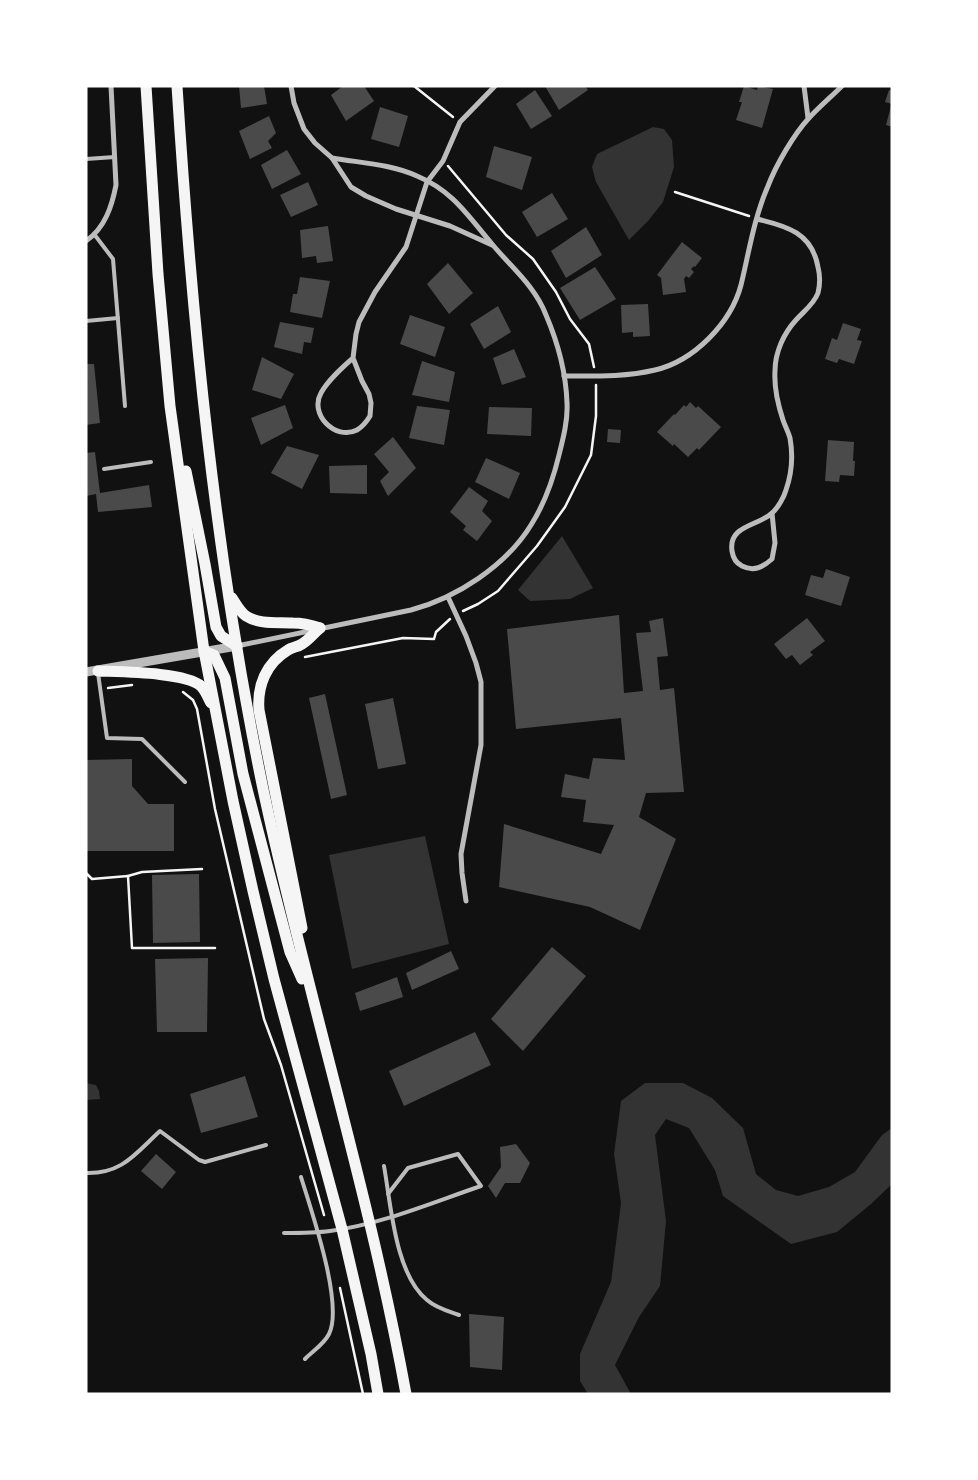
<svg xmlns="http://www.w3.org/2000/svg" width="978" height="1480" viewBox="0 0 978 1480" font-family="'Golos Text',sans-serif">
<rect width="100%" height="100%" fill="#111"/>
<!-- water -->
<g fill="#333">
<path d="M653,127L664,129L672,140L674,167L663,202L648,221L629,240L596,182L592,167L597,154Z"/>
<path d="M562,536L593,588L570,599L530,601L518,590Z"/>
<path d="M425,836L449,944L352,969L329,855Z"/>
<path d="M86,1083L96,1085L99,1091L100,1099L86,1100Z"/>
<path d="M645,1083H683L712,1098L743,1128L756,1174L776,1190L798,1196L829,1187L855,1172L882,1135L892,1128V1184L871,1204L837,1232L791,1244L723,1196L715,1170L689,1128L666,1119L655,1135L666,1221L660,1286L639,1317L615,1365L631,1394H588L580,1381V1354L611,1282L621,1203L614,1154L621,1101Z"/>
</g>
<!-- building -->
<g fill="#4a4a4a">
<path d="M239,86H264L267,104L241,108Z"/>
<path d="M343,86H364L374,101L346,121L331,95Z"/>
<path d="M545,86H585L588,90L559,110Z"/>
<path d="M744,86L757,90L758,86L773,89L762,128L736,120L742,102H739Z"/>
<path d="M535,90L552,116L531,129L516,104Z"/>
<path d="M889,90L892,91V104L885,102Z"/>
<path d="M891,106H892V127L886,125Z"/>
<path d="M380,107L408,116L399,147L371,139Z"/>
<path d="M269,116L276,133L268,141L272,148L250,159L239,131Z"/>
<path d="M494,146L532,157L522,190L486,177Z"/>
<path d="M287,150L301,174L272,189L261,165Z"/>
<path d="M308,182L318,205L291,217L280,195Z"/>
<path d="M552,193L568,219L537,237L522,212Z"/>
<path d="M328,226L333,261L317,263L316,256L302,258L300,230Z"/>
<path d="M586,227L602,255L566,278L551,251Z"/>
<path d="M682,242L702,258L695,267L694,266L691,269L694,272L689,278L686,276L684,279L686,292L663,295L661,278L657,275Z"/>
<path d="M448,263L473,293L449,314L427,284Z"/>
<path d="M595,267L616,299L580,320L560,288Z"/>
<path d="M300,277L330,281L322,318L290,312L293,294H297Z"/>
<path d="M648,304L650,336L633,337V332L622,333L621,305Z"/>
<path d="M498,306L511,332L484,349L470,324Z"/>
<path d="M410,315L445,327L435,357L400,344Z"/>
<path d="M280,322L314,328L311,343L304,342L302,354L274,347Z"/>
<path d="M843,323L861,329L857,340L862,341L854,364L839,359L837,363L825,359L832,338L837,340Z"/>
<path d="M514,349L526,377L502,385L493,358Z"/>
<path d="M262,357L294,374L281,399L252,390Z"/>
<path d="M422,361L455,372L449,402L412,395Z"/>
<path d="M86,364H94L100,423L86,425Z"/>
<path d="M690,402L696,408L698,406L721,427L699,450L697,448L688,457L674,444L673,446L657,432L674,414L675,415L684,405L686,407Z"/>
<path d="M285,405L293,428L261,445L251,418Z"/>
<path d="M417,406L450,410L444,445L409,438Z"/>
<path d="M489,407L532,408L531,436L487,434Z"/>
<path d="M608,429L621,430L620,443L607,442Z"/>
<path d="M393,437L416,468L388,496L380,481L389,472L374,454Z"/>
<path d="M828,440L854,442L853,461H855L854,476L840,475L839,482L825,481Z"/>
<path d="M287,446L319,455L302,489L271,473Z"/>
<path d="M95,452L100,493L149,485L152,507L98,512L96,494L86,496V453Z"/>
<path d="M486,458L520,473L509,499L475,482Z"/>
<path d="M367,465V494L330,493L329,466Z"/>
<path d="M469,487L488,501L482,511L492,521L477,541L463,530L466,526L450,512Z"/>
<path d="M826,569L850,577L841,606L805,595L811,575L823,578Z"/>
<path d="M619,615L624,693L643,691L636,633L651,632L649,621L663,618L668,656L657,657L660,690L674,688L684,792L646,793L639,817L676,839L640,930L590,907L499,887L504,824L601,854L614,825L583,822L586,800L561,797L565,774L589,779L593,758L625,760L621,718L516,729L507,629Z"/>
<path d="M807,618L825,641L810,652L813,655L800,665L792,655L786,659L774,644Z"/>
<path d="M325,694L347,795L331,799L309,698Z"/>
<path d="M393,698L406,764L378,769L365,704Z"/>
<path d="M132,759V786L148,804H174V851H86V760Z"/>
<path d="M199,874L200,942L153,943L152,875Z"/>
<path d="M552,947L586,976L523,1051L491,1019Z"/>
<path d="M451,951L459,969L412,990L406,973Z"/>
<path d="M208,958L207,1032H157L155,959Z"/>
<path d="M397,977L403,997L360,1011L355,993Z"/>
<path d="M475,1032L491,1065L404,1106L389,1071Z"/>
<path d="M245,1076L258,1117L201,1133L190,1094Z"/>
<path d="M516,1144L530,1163L520,1183H505L496,1198L488,1186L501,1167L500,1147Z"/>
<path d="M156,1154L176,1172L162,1189L141,1171Z"/>
<path d="M469,1314L504,1317L502,1370L470,1367Z"/>
</g>
<g fill="none" stroke-linecap="round" stroke-linejoin="round">
<!-- path -->
<g stroke="#f5f5f5" stroke-width="2.5">
<path d="M414,86L453,117"/>
<path d="M448,166L506,235L533,259L556,292L570,319L589,344L594,367"/>
<path d="M675,192L749,216"/>
<path d="M463,611L478,604L498,591L537,546L565,507L591,455L596,416V385"/>
<path d="M305,657L403,638L434,639L436,632L450,619"/>
<path d="M108,688L132,685"/>
<path d="M183,692L193,700L197,709L215,809L264,1019L281,1065L324,1215"/>
<path d="M86,873L92,879L128,876L132,948H215"/>
<path d="M128,876L142,872L202,869"/>
<path d="M340,1288L363,1394"/>
</g>
<!-- service -->
<g stroke="#bcbcbc" stroke-width="4">
<path d="M86,159L115,157"/>
<path d="M94,234L113,259L125,406"/>
<path d="M86,321L118,318"/>
<path d="M104,469L151,462"/>
<path d="M98,673L107,738L142,739L185,782"/>
<path d="M384,1166C391,1205 395,1274 427,1300C436,1308 448,1311 459,1315"/>
<path d="M86,1173C122,1174 135,1154 160,1131L199,1160L205,1162L266,1145"/>
<path d="M301,1177C311,1210 344,1304 329,1334C324,1344 313,1351 305,1359"/>
<path d="M284,1233C299,1233 315,1233 330,1231C382,1224 431,1203 481,1186L458,1154L408,1168L388,1194"/>
</g>
<!-- minor -->
<g stroke="#bcbcbc" stroke-width="5">
<path d="M291,86L294,103L304,129L315,143L332,158L351,187L366,196L396,209L450,226L492,245"/>
<path d="M804,86L808,118"/>
<path d="M757,219C787,226 812,233 818,267C820,275 820,285 818,293C814,304 804,311 796,320C784,333 775,352 775,371C774,387 778,405 783,420C785,426 788,431 790,438C793,455 792,473 786,490C784,497 778,508 772,513C759,526 728,525 732,551C733,558 736,563 742,566C754,572 763,567 772,559L775,543L772,513"/>
<path d="M86,241C105,228 112,206 116,185L111,86"/>
<path d="M353,358C342,368 328,380 321,393C309,414 335,441 357,430C362,427 367,421 370,416L371,403L369,394L362,381L353,358L356,334L359,322L375,292L406,247L427,182L443,161L460,122L495,86"/>
<path d="M564,376C594,376 626,377 655,370C694,361 731,323 741,285C749,252 754,218 768,186C776,165 794,134 809,118C819,107 831,97 842,86"/>
<path d="M448,597L466,636L476,663L481,682V745L461,854L462,873L466,901"/>
<path d="M237,646L411,610C456,598 506,566 531,525C545,503 553,480 559,455C563,439 568,420 567,403C566,373 558,343 546,315C535,286 511,267 492,244C468,216 453,191 417,176C391,164 361,163 332,158"/>
</g>
<!-- tertiary -->
<path stroke="#bcbcbc" stroke-width="9" d="M86,672L237,646"/>
<!-- primary -->
<g stroke="#f5f5f5" stroke-width="11">
<path d="M146,86L158,274L170,406L204,651L233,801L253,891L274,979L342,1229L371,1354L378,1394"/>
<path d="M177,86C192,322 215,557 263,789C306,992 369,1190 406,1394"/>
<path d="M186,471L205,564L216,627L221,636L237,646"/>
<path d="M232,598C236,604 240,612 246,616C260,625 278,622 293,623C302,623 311,625 320,628"/>
<path d="M204,651L214,655L225,678L243,774L290,952L302,979"/>
<path d="M98,671C121,672 185,672 201,686C206,691 208,698 211,703"/>
<path d="M302,928L259,710C257,686 266,663 288,650C292,647 298,647 302,644C309,640 314,633 320,628"/>
</g>
</g>
<!-- border -->
<rect width="978" height="1480" fill="none" stroke="#ffffff" stroke-width="175"/>
</svg>
